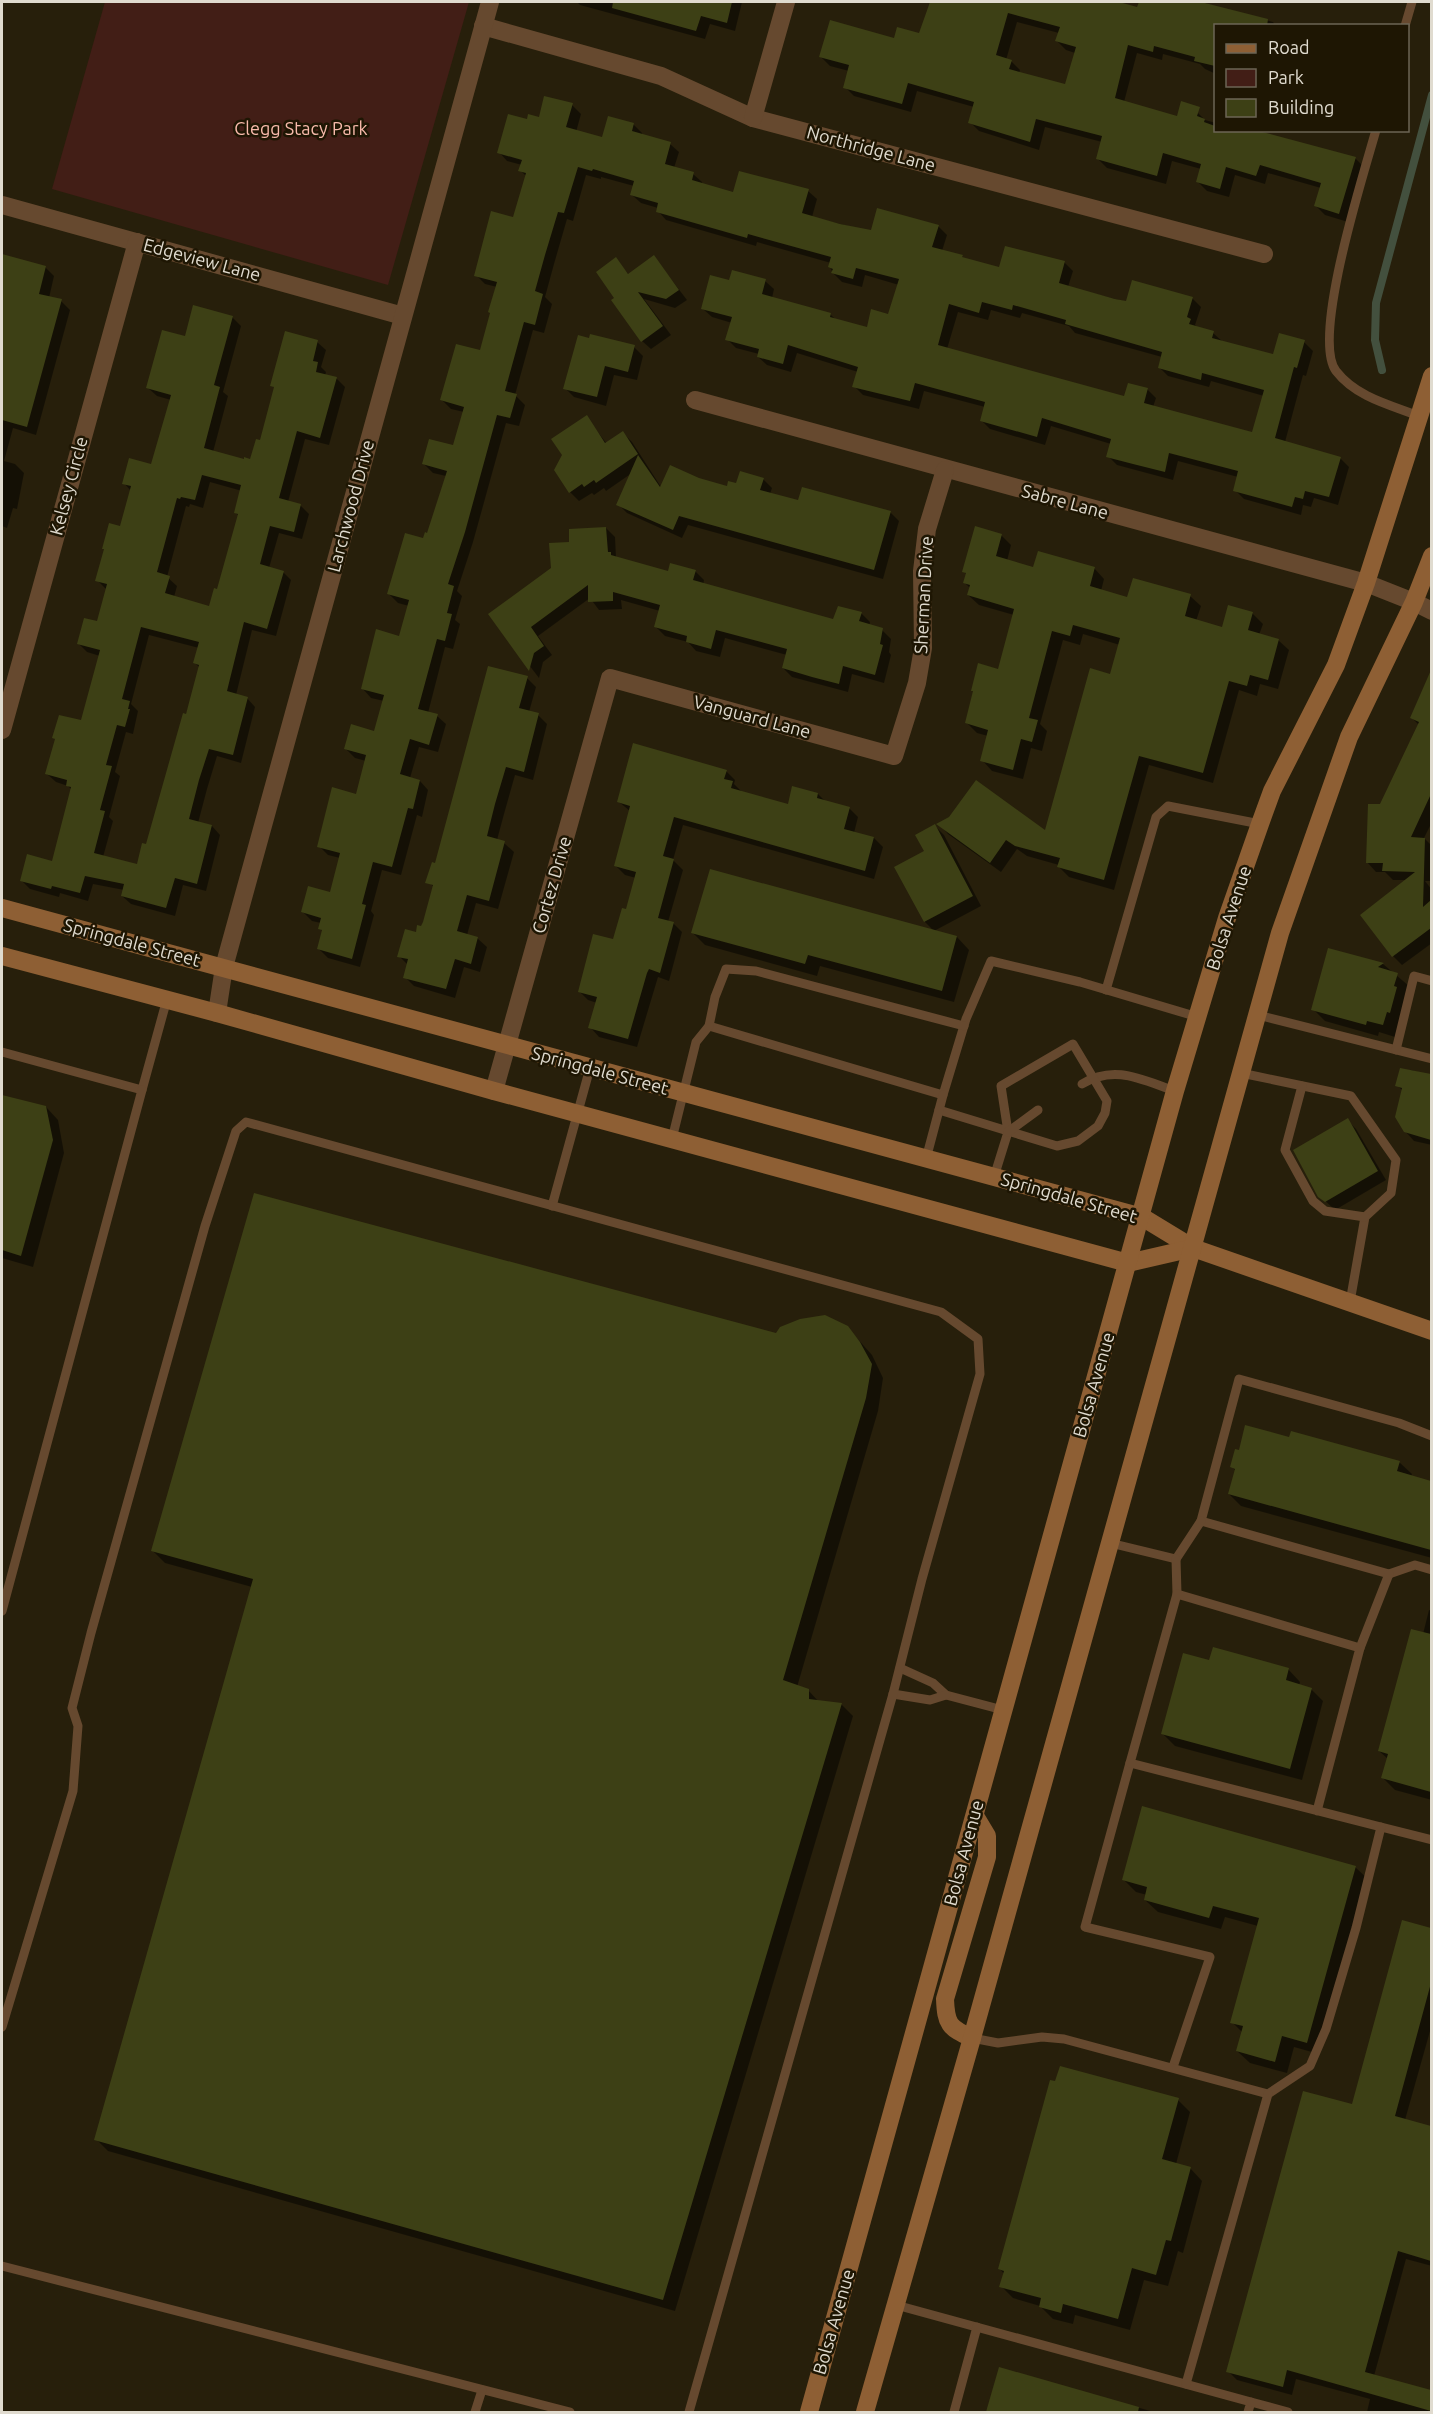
<svg xmlns="http://www.w3.org/2000/svg" width="1433" height="2414" viewBox="0 0 1433 2414" font-family="Ubuntu,sans-serif">
<rect width="100%" height="100%" fill="#271f0b"/>
<!-- green -->
<path fill="#421e16" d="M105,2H469L388,285L52,189Z"/>
<!-- shadow -->
<g fill="#0007" fill-rule="evenodd">
<path d="M577,2H742L735,31L710,24L705,39L580,5Z"/>
<path d="M932,2H1110L1139,9L1141,2H1200L1273,22L1276,26H1216V74L1205,69L1200,64L1163,54L1162,60L1137,53L1124,102L1178,117L1198,113L1205,120L1216,123V130H1259L1263,134L1355,158L1364,167L1348,222L1325,215L1316,206L1321,188L1268,173L1265,184L1235,175L1229,197L1207,191L1198,182L1201,169L1172,161L1166,184L1107,168L1098,159L1102,142L1045,127L1039,150L979,131L970,122L974,107L917,91L911,112L854,96L845,87L849,71L830,66L821,57L920,34L924,30ZM1017,22L1059,33L1057,41L1066,50L1075,53L1066,86L1019,73L1020,70L1011,61L1006,60Z"/>
<path d="M572,105L581,114L576,132L603,139L609,118L634,125L642,133V136L670,144L679,152L674,168L693,174L702,182V185L734,194L808,191L817,199L812,217L872,232L938,226L947,235L942,251L965,259L1000,269L1064,262L1073,271L1068,287L1127,302L1192,298L1201,307L1195,325L1199,329L1213,333L1223,342L1274,356L1304,342L1313,351L1306,376L1303,375L1285,442L1340,458L1349,467L1338,505L1314,498L1311,507L1303,505L1301,515L1244,499L1235,490L1238,477L1178,461L1173,480L1143,472L1117,465L1108,456L1111,444L1051,426L1045,445L990,429L981,420L985,407L924,391L919,409L863,395L854,386L858,372L797,353L791,372L767,365L758,357L759,354L736,348L727,339L732,323L712,317L703,309L730,282L765,281L774,289L772,298L830,314L836,320L868,328L890,316L899,285L865,275L862,287L842,282L833,273L830,267L831,263L757,242L756,246L666,220L658,211V208L641,203L632,195L634,186L601,177V179L586,175L573,221L567,219L554,264L545,297L552,304L544,333L533,330L515,395L525,405L519,426L506,423L473,542L457,591L462,596L455,620L460,624L453,649L445,647L428,713L437,716L446,724L438,752L419,747L410,778L420,781L428,790L422,817L417,815L401,875L382,870L371,911L374,915L360,967L328,958L319,949L323,932L320,928L321,923L312,921L303,912L331,894L340,858L328,855L319,846L357,795L366,761L355,758L346,749L375,733L384,701L371,698L363,689L400,638L409,606L398,603L389,594L428,535L446,476L433,473L424,464L454,447L464,412L451,409L442,400L481,352L497,287L485,284L476,275L514,219L526,176L520,170L522,165L507,161L499,152L528,121L540,119ZM991,310L1020,318L1022,313L1069,326L1075,333L1162,357L1159,367L1168,376L1209,387L1211,381L1264,396L1253,434L1153,407L1156,398L1147,389L1125,398L947,349L958,312L988,320Z"/>
<path d="M4,256L45,267L54,276L49,298L61,301L70,310L36,435L13,428L4,461L15,464L24,473L17,509L13,508L7,528L2,526V264Z"/>
<path d="M654,257L687,300L675,308L644,299L671,335L651,349L642,341L616,298L615,259L629,275Z"/>
<path d="M232,317L241,326L223,392L228,396L213,452L245,461H251L261,442L275,388L272,385L317,342L326,350L321,367L326,372L325,376L337,379L345,387L329,445L305,439L288,502L301,506L309,514L302,539L279,533L269,568L283,572L291,580L276,636L252,630L236,695L247,698L255,707L241,763L217,756L207,789L198,823L212,826L220,835L206,891L183,885L175,916L131,904L122,896L124,890L93,884L88,901L60,893L59,897L30,889L21,880L53,862L72,790L68,786L56,782L47,774L56,740L54,738L82,722L100,656L87,652L79,644L98,623L107,590L97,580L121,528L131,491L124,483L152,466L171,400L157,396L148,388L186,337ZM210,482L242,491L236,513L239,516L218,591L211,608L174,597L177,586L167,577L186,506L189,507L190,504L203,508ZM149,635L199,648L195,663L200,668L147,846L138,866L103,857L113,821L109,817L120,776L115,772L126,732L133,734L138,711L131,704Z"/>
<path d="M634,347L643,356L637,380L614,375L606,406L574,397L565,388Z"/>
<path d="M586,417L607,444L623,433L632,442L661,487L698,479L728,487L763,479L772,488L770,494L800,502L890,512L899,521L883,579L688,525L682,538L627,513L618,504L632,473L606,491L604,488L594,495L592,493L579,501L570,492L556,470Z"/>
<path d="M606,528L615,537L616,558L669,573L695,571L704,580L703,585L834,621L861,613L870,622L869,626L882,630L891,639L889,652L891,655L884,683L852,674L848,692L792,677L783,668L787,655L725,638L720,657L696,651L688,642L665,636L656,627L660,611L621,600L622,609L599,610L590,598L538,636L552,655L543,662L539,678L490,614L552,569L571,544Z"/>
<path d="M1001,535L1011,545L1007,561L1034,568H1094L1104,579L1101,591L1128,599L1190,596L1201,606L1196,621L1223,628L1252,613L1263,624L1259,635L1278,640L1289,650L1278,689L1260,684L1257,696L1239,690L1213,783L1149,765L1114,890L1069,877L1059,867V865L1027,856L1017,849L1001,872L948,834L939,824L1046,833L1111,676L1120,645L1083,634L1080,645L1063,640L1040,724L1047,731L1042,751L1031,748L1023,779L992,771L982,760L988,736L977,733L967,723L999,670L1014,615L979,605L968,595L970,588L965,583L967,575L964,571Z"/>
<path d="M527,678L536,687L529,712L538,715L547,724L533,780L515,775L504,814L497,840L504,843L514,852L498,909L476,903L467,935L477,938L487,947L480,972L464,967L455,998L414,986L405,977L408,965L399,956L422,928L434,887L431,884Z"/>
<path d="M1425,688L1432,691V822L1424,838L1432,846V881H1425L1432,890V943L1402,965L1393,956L1407,880H1393L1385,872H1376L1367,862L1381,806L1419,725L1412,718Z"/>
<path d="M726,771L735,780L734,784L742,792L789,806L818,794L825,801L849,808L858,817L854,833L874,838L883,847L874,879L683,825L673,860L683,870L668,922L673,923L682,932L669,981L658,977L637,1047L599,1037L590,1027L597,1003L588,1000L579,991L614,941L627,911L636,878L625,875L616,866L630,811L619,802Z"/>
<path d="M935,826L944,835L981,906L934,931L925,922L896,867L926,851Z"/>
<path d="M693,933L957,937L969,950L954,1002L820,966L817,976L705,945Z"/>
<path d="M1329,949L1383,964L1409,986L1395,1037L1379,1032L1378,1036L1325,1021L1313,1009Z"/>
<path d="M1411,1070L1432,1076V1145L1414,1141L1405,1131L1403,1091L1397,1085Z"/>
<path d="M2,1096L46,1107L58,1120L64,1153L33,1267L2,1258Z"/>
<path d="M1347,1120L1356,1129L1386,1180L1335,1210L1320,1196Z"/>
<path d="M847,1327L872,1355L883,1378L878,1411L797,1687L808,1690L819,1702L841,1704L853,1716L675,2311L108,2151L96,2139L252,1587L165,1563L153,1551L777,1335Z"/>
<path d="M1240,1452L1399,1462L1412,1474L1411,1477L1432,1483V1558L1241,1506L1229,1494L1236,1471L1232,1467Z"/>
<path d="M1429,1610L1432,1611V1800L1395,1790L1383,1778L1388,1759L1379,1751L1423,1634Z"/>
<path d="M1210,1662L1288,1669L1300,1682L1299,1686L1311,1689L1323,1701L1302,1780L1175,1746L1163,1734Z"/>
<path d="M1355,1867L1368,1879L1319,2054L1294,2047L1287,2073L1250,2063L1237,2051L1243,2033L1232,2022L1258,1926L1225,1917L1221,1929L1158,1912L1145,1900L1147,1895L1136,1892L1124,1880Z"/>
<path d="M1403,1922L1432,1929V2024L1405,2120L1432,2128V2266L1406,2259L1374,2376L1432,2392V2412H1367L1370,2399L1296,2379L1292,2395L1237,2380L1228,2371L1353,2106Z"/>
<path d="M1178,2100L1190,2112L1176,2164L1190,2168L1202,2181L1183,2253L1178,2251L1168,2286L1144,2280L1130,2330L1075,2315L1073,2324L1053,2319L1040,2306L1013,2298L1001,2286L1004,2274L1000,2269Z"/>
<path d="M1000,2369L1154,2412H987Z"/>
</g>
<g fill="none" stroke-linecap="round" stroke-linejoin="round">
<!-- stream -->
<path stroke="#43503e" stroke-width="8" d="M1382,370L1375,340L1376,303L1432,95"/>
</g>
<!-- building -->
<g fill="#3d4015" fill-rule="evenodd">
<path d="M613,2H732L727,23L701,16L696,31L612,8Z"/>
<path d="M930,2H1119L1137,7L1139,2H1201L1268,19L1267,26H1215V66L1194,61L1195,57L1154,46L1153,52L1128,45L1115,98L1177,116L1181,101L1200,107L1197,116L1205,119L1204,122L1215,126V130H1255L1356,157L1339,214L1314,206L1321,183L1260,165L1256,176L1226,167L1220,189L1196,182L1201,164L1163,153L1157,176L1096,159L1102,136L1036,119L1030,142L968,123L974,102L908,83L902,104L843,88L849,65L819,57L830,20L894,38L897,27L919,33ZM1008,13L1060,27L1055,41L1076,47L1065,84L1009,69L1012,60L996,55Z"/>
<path d="M544,96L573,103L566,127L602,137L608,116L634,123L632,131L671,142L665,164L694,172L692,180L733,192L739,171L782,182L809,189L802,213L840,224L871,230L877,208L939,225L932,247L963,255L962,257L999,267L1005,246L1065,261L1059,283L1115,299L1126,301L1132,280L1193,297L1187,317L1191,319L1189,324L1214,331L1212,338L1273,354L1279,333L1305,340L1297,368L1294,367L1275,438L1341,457L1329,497L1305,491L1303,499L1295,497L1292,507L1233,491L1238,471L1169,453L1165,472L1133,464L1106,457L1111,439L1042,418L1037,437L980,421L985,402L915,383L910,401L852,387L858,367L788,345L783,364L757,357L759,349L725,340L732,317L701,309L710,275L729,280L732,270L766,279L762,294L831,313L830,317L867,327L871,309L888,314L899,279L856,268L853,279L831,273L833,269L828,267L831,257L748,234L747,238L656,212L658,203L630,195L634,181L593,169L592,171L578,167L564,213L558,212L545,255L535,291L543,294L535,325L524,322L505,391L517,394L510,418L497,415L465,532L448,584L454,586L447,613L452,614L445,641L437,639L418,709L438,714L429,745L410,739L400,774L420,780L413,809L408,808L392,867L373,862L362,904L366,905L352,959L317,949L322,930L318,929L321,918L301,912L308,886L330,892L340,853L317,847L332,787L356,794L366,755L344,749L351,724L374,731L384,695L361,689L376,629L399,636L409,600L387,594L405,533L423,538L425,532L427,533L447,471L422,464L429,439L453,445L464,407L440,400L456,344L480,350L490,313L488,312L497,282L474,276L491,211L513,217L526,173L518,171L522,160L497,153L508,114L527,119L528,114L539,117ZM982,302L1012,310L1013,305L1066,320L1065,324L1162,352L1158,368L1201,380L1202,373L1264,390L1252,432L1144,403L1148,388L1128,383L1124,396L938,345L949,304L979,313Z"/>
<path d="M2,254L46,266L39,294L62,299L27,427L2,420Z"/>
<path d="M654,255L679,290L666,299L638,292L663,326L641,342L611,300L614,298L596,272L616,257L628,274Z"/>
<path d="M193,305L233,316L214,385L220,387L204,448L244,459V457L250,459L256,439L260,440L274,387L270,386L285,331L318,340L313,361L318,362L316,372L337,377L320,438L297,431L279,498L301,504L294,532L270,526L260,564L284,571L267,629L244,622L227,691L248,697L233,755L209,749L199,780L189,819L212,825L197,884L175,878L166,908L121,896L124,884L85,876L80,893L52,886L51,889L20,881L27,854L52,861L71,787L66,786L67,780L45,774L55,739L52,738L59,715L81,720L100,650L77,644L84,618L97,621L107,584L95,581L104,549H102L109,523L120,526L131,486L122,484L129,458L151,464L171,395L146,388L162,330L185,336ZM202,475L241,485L234,513L238,514L217,589L214,588L209,606L165,593L170,576L157,572L177,498L180,499L181,497L195,500ZM141,627L199,642L193,663L199,665L186,714L183,713L146,844L142,843L137,864L94,853L105,811L100,810L112,766L106,765L117,725L125,727L130,709H128L130,701L122,699Z"/>
<path d="M590,334L635,345L628,372L605,366L597,397L563,389L578,335L589,338Z"/>
<path d="M587,415L605,443L623,431L638,454L596,483L594,480L584,487L582,484L569,493L554,470L562,455L551,439Z"/>
<path d="M638,455L660,487L670,465L699,478L727,486L728,481L736,483L740,471L764,478L760,490L798,500L802,487L891,511L874,570L679,516L673,530L616,505Z"/>
<path d="M975,526L1002,534L996,556L1033,567L1038,551L1095,567L1090,586L1127,597L1133,578L1191,594L1185,616L1222,627L1228,605L1253,612L1248,630L1279,639L1268,680L1250,675L1247,686L1229,681L1203,773L1139,756L1104,880L1057,867L1060,858L1015,846L1006,840L990,863L936,824L949,817L976,780L1045,830L1090,668L1110,674L1120,638L1073,625L1070,636L1052,631L1029,718L1038,720L1032,742L1021,739L1013,770L980,761L988,730L965,723L973,691H971L978,663L998,669L1014,609L967,595L970,585L963,583L966,573L962,572Z"/>
<path d="M606,527L608,552H611V555L668,571L670,563L696,570L693,580L833,619L838,606L862,612L859,621L883,628L880,644L883,645L875,675L843,666L839,684L812,677L782,668L787,649L716,630L711,649L686,642L687,636L654,627L660,605L613,592V601L588,602V585L531,627L544,646L534,653L529,671L488,614L551,568L549,543L569,542V529Z"/>
<path d="M488,666L528,676L519,708L539,713L524,772L506,767L495,804L487,836L505,841L489,901L467,895L457,931L478,937L471,964L455,959L446,989L403,978L408,959L397,957L405,929L416,932L417,925L421,926L423,922L433,885L425,883L432,862L435,863Z"/>
<path d="M1431,670V794L1411,837L1425,838L1423,907L1431,900V928L1392,957L1360,915L1415,872L1382,871L1383,863H1366L1368,804H1380L1419,722L1410,718Z"/>
<path d="M633,743L727,770L724,779L733,781L731,788L788,804L792,786L818,793L817,798L850,807L844,829L874,837L865,871L674,817L663,856L674,859L658,918L674,922L660,973L649,969L647,973L628,1039L588,1028L597,997L578,992L593,934L613,939L622,908L626,909L636,872L614,866L630,806L617,802Z"/>
<path d="M935,824L973,896L924,922L894,867L924,851L915,835Z"/>
<path d="M710,869L957,936L942,991L808,955L805,964L691,933Z"/>
<path d="M1328,948L1384,963L1378,967L1398,973L1394,986L1397,987L1390,1013L1387,1012L1383,1025L1367,1021L1366,1025L1311,1010Z"/>
<path d="M1400,1068L1431,1074V1140L1404,1132L1395,1117L1402,1088L1395,1086Z"/>
<path d="M2,1095L46,1106L53,1140L21,1256L2,1250Z"/>
<path d="M1348,1118L1378,1171L1325,1202L1318,1197L1293,1150Z"/>
<path d="M254,1193L776,1333L780,1327L800,1319L825,1315L848,1326L860,1342L872,1364L866,1398L783,1680L809,1689V1699L842,1703L663,2300L94,2140L253,1579L151,1551Z"/>
<path d="M1245,1425L1289,1437L1291,1431L1400,1461L1397,1471L1431,1481V1550L1228,1494L1235,1469L1230,1467L1235,1449L1239,1450Z"/>
<path d="M1411,1629L1431,1634V1792L1381,1778L1388,1754L1378,1751Z"/>
<path d="M1213,1647L1289,1668L1286,1680L1312,1688L1290,1769L1161,1734L1183,1653L1209,1660Z"/>
<path d="M1142,1806L1356,1866L1307,2043L1282,2036L1275,2062L1236,2051L1243,2026L1230,2023L1259,1918L1213,1906L1209,1918L1144,1900L1147,1887L1122,1880Z"/>
<path d="M1402,1920L1431,1928V1983L1395,2116L1431,2126V2261L1398,2251L1365,2372L1431,2390V2411L1287,2370L1283,2387L1226,2372L1303,2091L1352,2104Z"/>
<path d="M1060,2066L1179,2098L1162,2159L1191,2167L1171,2241L1166,2240L1156,2275L1132,2268L1118,2319L1063,2304L1061,2313L1039,2307L1041,2298L999,2287L1004,2271L998,2269L1050,2080L1055,2081Z"/>
<path d="M999,2367L1139,2407L1138,2412H986Z"/>
</g>
<g fill="none" stroke-linecap="round" stroke-linejoin="round">
<!-- lane -->
<g stroke="#66492f" stroke-width="9">
<path d="M1405,26L1412,2"/>
<path d="M1376,130C1364,173 1311,338 1336,371C1356,397 1390,405 1419,416"/>
<path d="M1106,990L1156,817L1168,806L1260,824"/>
<path d="M1258,1015L1432,1059"/>
<path d="M709,1026L943,1095L966,1019L991,961L1080,982L1198,1017"/>
<path d="M1396,1050L1414,976L1432,981"/>
<path d="M2,1052L142,1090L167,999"/>
<path d="M1241,1073L1351,1096L1396,1160L1391,1193L1365,1217L1350,1302"/>
<path d="M1082,1084C1115,1064 1142,1080 1175,1091"/>
<path d="M1302,1086L1285,1150L1313,1201L1325,1211L1365,1217"/>
<path d="M939,1110L1057,1146L1078,1141L1098,1126L1105,1113L1107,1101L1073,1044L1001,1086L1008,1132L994,1177"/>
<path d="M1008,1132L1038,1110"/>
<path d="M672,1139L696,1042L709,1026L715,997L726,969L756,971L964,1026"/>
<path d="M926,1159L943,1095"/>
<path d="M552,1206L590,1068"/>
<path d="M1432,1436L1399,1423L1239,1379L1201,1521L1389,1574L1415,1565L1432,1570"/>
<path d="M1110,1543L1176,1559L1201,1521"/>
<path d="M1176,1559L1177,1594"/>
<path d="M2,1611L142,1090"/>
<path d="M1360,1648L1389,1574"/>
<path d="M900,1668L933,1683L946,1695L1003,1710"/>
<path d="M893,1694L930,1700L946,1695"/>
<path d="M1130,1763L1085,1927L1210,1957L1173,2067"/>
<path d="M1381,1827L1432,1840"/>
<path d="M2,2027L73,1791L78,1726L72,1708L91,1633L205,1226L236,1131L246,1122L941,1312L978,1339L980,1374L922,1579L893,1694L689,2412"/>
<path d="M972,2038L998,2043L1042,2037L1064,2039L1268,2094L1310,2066L1326,2029L1356,1928L1381,1827L1130,1763L1177,1594L1360,1648L1317,1811"/>
<path d="M2,2266L570,2412"/>
<path d="M896,2305L1251,2402L1248,2412"/>
<path d="M1186,2384L1268,2094"/>
<path d="M1251,2402L1288,2412"/>
<path d="M475,2412L482,2390"/>
<path d="M954,2412L977,2327"/>
</g>
<!-- street -->
<g stroke="#66492f" stroke-width="18">
<path d="M483,26L661,76L753,118L1264,254"/>
<path d="M753,118L786,2"/>
<path d="M2,205L403,316"/>
<path d="M695,400L1366,583L1414,602L1432,611"/>
<path d="M2,730L137,242"/>
<path d="M217,1013L224,967L490,2"/>
<path d="M494,1091L610,678L894,756L917,683L923,648L922,571L927,529L945,470"/>
</g>
<!-- secondary -->
<g stroke="#8e5f34" stroke-width="18">
<path d="M2,908L1142,1217L1193,1248L1432,1331"/>
<path d="M2,956L217,1013L494,1091L1128,1263L1193,1248"/>
<path d="M972,2038C949,2028 946,2024 945,1999L987,1857V1836L975,1816"/>
<path d="M809,2412L1175,1091L1227,918L1260,824L1272,791L1336,665L1366,583L1432,376"/>
<path d="M865,2412L972,2038L1280,933L1349,737L1414,602L1432,556"/>
</g>
</g>
<g text-anchor="middle" stroke-width="5" stroke-linejoin="round" paint-order="stroke">
<!-- park labels -->
<g font-size="18" fill="#f8baab" stroke="#1e1603">
<text x="301" y="135">Clegg Stacy Park</text>
</g>
<!-- street labels -->
<g font-size="18" fill="#e0dbcf" stroke="#1e1603">
<text transform="translate(871 149) rotate(15)" y="6">Northridge Lane</text>
<text transform="translate(202 260) rotate(15)" y="6">Edgeview Lane</text>
<text transform="translate(69 486) rotate(-75)" y="6">Kelsey Circle</text>
<text transform="translate(1065 502) rotate(15)" y="6">Sabre Lane</text>
<text transform="translate(351 506) rotate(-75)" y="6">Larchwood Drive</text>
<text transform="translate(924 595) rotate(-87)" y="6">Sherman Drive</text>
<text transform="translate(752 717) rotate(15)" y="6">Vanguard Lane</text>
<text transform="translate(552 885) rotate(-74)" y="6">Cortez Drive</text>
<text transform="translate(1229 918) rotate(-72)" y="6">Bolsa Avenue</text>
<text transform="translate(132 943) rotate(15)" y="6">Springdale Street</text>
<text transform="translate(600 1071) rotate(15)" y="6">Springdale Street</text>
<text transform="translate(1069 1198) rotate(16)" y="6">Springdale Street</text>
<text transform="translate(1094 1385) rotate(-74)" y="6">Bolsa Avenue</text>
<text transform="translate(964 1853) rotate(-75)" y="6">Bolsa Avenue</text>
<text transform="translate(834 2322) rotate(-74)" y="6">Bolsa Avenue</text>
</g>
</g>
<!-- border -->
<rect width="1433" height="2414" fill="none" stroke="#e0dbcf" stroke-width="6"/>
<!-- legend -->
<rect x="1214" y="24" width="195" height="108" fill="#1e1603" stroke="#6c6555" stroke-width="1.5"/>
<rect x="1226" y="44" width="30" height="9" fill="#8e5f34" stroke="#6c6555" stroke-width="1.5"/>
<text x="1268" y="54" font-size="18" fill="#e0dbcf">Road</text>
<rect x="1226" y="69" width="30" height="18" fill="#421e16" stroke="#6c6555" stroke-width="1.5"/>
<text x="1268" y="84" font-size="18" fill="#e0dbcf">Park</text>
<rect x="1226" y="99" width="30" height="18" fill="#3d4015" stroke="#6c6555" stroke-width="1.5"/>
<text x="1268" y="114" font-size="18" fill="#e0dbcf">Building</text>
</svg>
